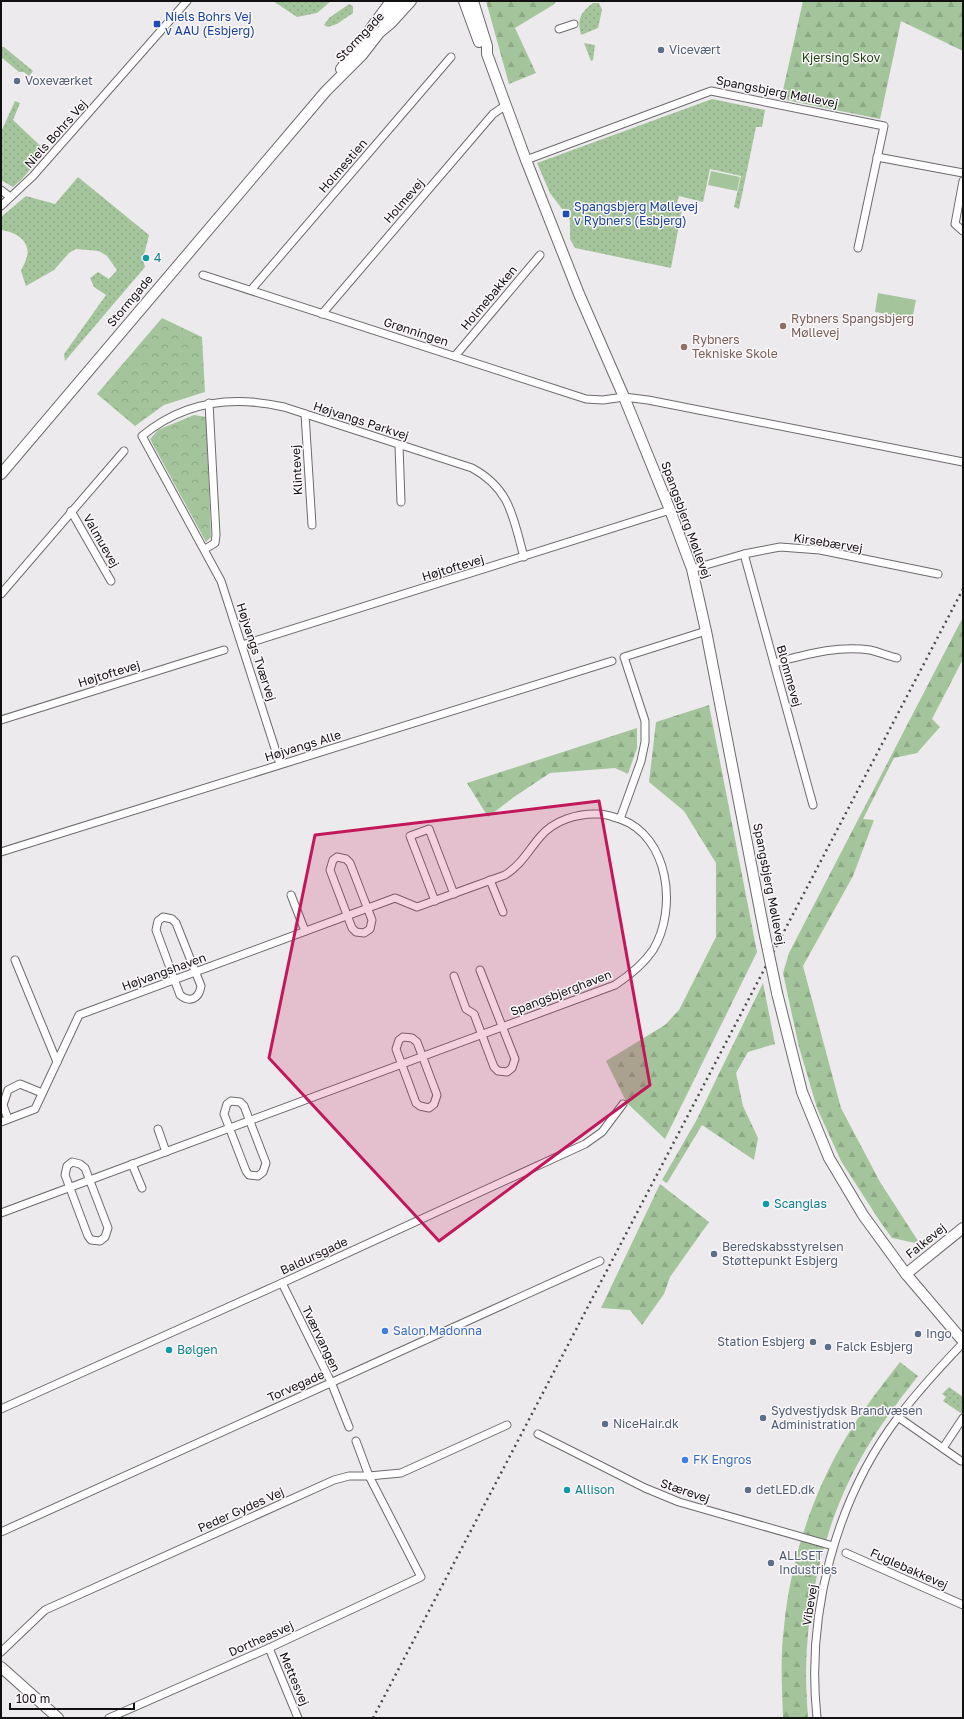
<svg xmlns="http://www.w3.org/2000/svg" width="964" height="1719" viewBox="0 0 964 1719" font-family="'Golos Text',sans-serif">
<defs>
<pattern id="grass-dots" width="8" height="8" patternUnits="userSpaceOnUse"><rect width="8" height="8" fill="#a4c59b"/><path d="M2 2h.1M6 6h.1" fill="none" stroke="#8ca884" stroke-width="1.8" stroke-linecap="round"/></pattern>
<pattern id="forest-firs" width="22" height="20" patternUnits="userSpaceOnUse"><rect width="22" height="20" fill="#a4c59b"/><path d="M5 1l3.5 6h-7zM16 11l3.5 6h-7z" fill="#8ca884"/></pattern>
<pattern id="park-crowns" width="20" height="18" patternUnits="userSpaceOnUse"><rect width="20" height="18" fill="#a4c59b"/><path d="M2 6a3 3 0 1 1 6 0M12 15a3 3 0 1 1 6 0" fill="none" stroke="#8ca884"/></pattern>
</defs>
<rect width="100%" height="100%" fill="#edeaed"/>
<!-- grass -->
<g fill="url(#grass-dots)">
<path d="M273,1H331L317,13L297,17Z"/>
<path d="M593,3H599L602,10L598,28L581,35C577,19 580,13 593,3Z"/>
<path d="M349,4L353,6V13L337,24L328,27L324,25L329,18Z"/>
<path d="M584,43L595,45L593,60L591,61Z"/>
<path d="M1,47H4L33,71L29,76L24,72H19L1,57Z"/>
<path d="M712,99L765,110L762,127H756L739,209L734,207L741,176L710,169L703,202L679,196L676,207L682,209L671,268L575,248L570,239V221L565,209H562L550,193L537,163Z"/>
<path d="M15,101L20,103L13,120L46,151L22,179L13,187L1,180V132Z"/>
<path d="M78,177L149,235L143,259L145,267L65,361L64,354L106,295L94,287L90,278L98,272L109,279L117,270L107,256L99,251L76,249L69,253L54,270L26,286L21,271C23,266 26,261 27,256C31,240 13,231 1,230V217L26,196L55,204Z"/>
<path d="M949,1387L963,1397L962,1414L943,1401L946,1397L942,1394Z"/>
</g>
<!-- forest -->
<g fill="url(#forest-firs)">
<path d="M486,1H557L553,5L515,28L536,73L509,84Z"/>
<path d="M803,1H963V51L901,21L880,119L781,99Z"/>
<path d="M963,617V659L932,719L940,727L917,753L894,758L863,819L874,820L853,876L803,966L841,1108L880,1182L920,1244L892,1238L881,1223L841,1161L817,1108L799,1047L783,973L789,953Z"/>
<path d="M709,705L757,952L665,1139L627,1103L606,1061L665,1025L679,1010L716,937V863L684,811L649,782L656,722Z"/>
<path d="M637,728V748L628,774L615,768L550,773L514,797L488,817L467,783Z"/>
<path d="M763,983L775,1044L748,1052L736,1073L743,1106L758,1138L754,1160L702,1125L667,1183L662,1180L696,1121Z"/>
<path d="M660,1184L709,1222L670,1277L664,1294L642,1325L630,1310L601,1308Z"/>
<path d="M900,1362L918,1376C899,1400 881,1424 865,1451C826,1517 807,1596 806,1672C806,1687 807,1703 808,1718H783C782,1688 780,1657 784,1627C790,1563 811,1497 844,1441C860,1413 880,1388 900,1362Z"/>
</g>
<!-- park -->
<g fill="url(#park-crowns)">
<path d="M162,318L202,337L205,392L164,405L135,426L97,394Z"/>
<path d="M194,415L206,417L211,537L206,542L150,439L158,430Z"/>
</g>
<!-- garden -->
<g fill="#a4c59b">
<path d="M711,171L740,177L737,191L708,185Z"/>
<path d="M878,293L916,300L912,319L875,312Z"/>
</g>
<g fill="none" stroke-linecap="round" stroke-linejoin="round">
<defs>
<g id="street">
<path d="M559,29L574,24"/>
<path d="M877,157L963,173"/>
<path d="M526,160L711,91L884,126L858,248"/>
<path d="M963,181L955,224L963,231"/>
<path d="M1,190L10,197"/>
<path d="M1,206L33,176L187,1"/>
<path d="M203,275L586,399L603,400L624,397L648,400L963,462"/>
<path d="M251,290L451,57"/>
<path d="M322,314L493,114L506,105"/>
<path d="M455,356L540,255"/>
<path d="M305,414L312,525"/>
<path d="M399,445L401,502"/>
<path d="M71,511L111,581"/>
<path d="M205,549L215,543L216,535L209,403"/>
<path d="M744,554L813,805"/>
<path d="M692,569L744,554L780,547L820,550L938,574"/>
<path d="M1,594L124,451"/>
<path d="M242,645L670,510"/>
<path d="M774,663C805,655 837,645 870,650C879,652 888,656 897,658"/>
<path d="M1,720L224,650"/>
<path d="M280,764L221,581L142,436C184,401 232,395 284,407L472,468C511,489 513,518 524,557"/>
<path d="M1,852L612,661"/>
<path d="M337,857L346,859L350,863L372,920L370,929L364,933L356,932L352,928L330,870L333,860Z"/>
<path d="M490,880L503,912"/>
<path d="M291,895L305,931"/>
<path d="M435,901L410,836L429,829L454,894"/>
<path d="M163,917L172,919L176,923L201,986C199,999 190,1003 180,995L156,930L158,921Z"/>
<path d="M15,960L57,1062"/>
<path d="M454,976L466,1009L474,1014L494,1067L498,1071L507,1072L512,1068L515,1059L480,970"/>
<path d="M403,1037L412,1038L417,1042L437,1095L434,1104L429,1108L420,1106L416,1103L396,1049L399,1040Z"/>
<path d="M231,1101L240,1102L244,1106L266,1163L263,1172L258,1176L249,1175L246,1171L224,1114L227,1104Z"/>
<path d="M8,1119L3,1105L8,1090L20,1084L42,1093"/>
<path d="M1,1122L35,1109L79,1015L395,898L417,907L505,875C522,864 528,851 540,837C554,820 578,813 599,814C606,814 613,817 620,819L641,761L645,742V721L624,657L706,631"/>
<path d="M158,1129L166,1152"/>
<path d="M72,1162L80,1164L85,1168L108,1228L105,1237L100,1241L91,1240L88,1236L65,1175L67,1166Z"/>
<path d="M132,1164L142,1188"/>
<path d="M1,1213L615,985C630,975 643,965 653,950C678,909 669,836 620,819"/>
<path d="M282,1283L331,1382L349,1427"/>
<path d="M1,1409L282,1283L585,1144L602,1132L623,1104"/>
<path d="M898,1417L961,1461"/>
<path d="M538,1434L645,1488L679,1502L833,1546"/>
<path d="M943,1448L963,1418"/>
<path d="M1,1532L600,1261"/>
<path d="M846,1553L963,1605"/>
<path d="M269,1648L298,1718"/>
<path d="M1,1652L45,1610L334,1480L349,1476H369L401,1473L507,1425"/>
<path d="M109,1718L269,1648L421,1577L369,1476L356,1441"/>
<path d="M817,1718C806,1614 835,1500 899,1416C919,1390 941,1366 963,1343"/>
</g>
<g id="secondary">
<path d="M464,1L479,42"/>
<path d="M473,1L487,46V54L526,160L579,294L624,397L670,510L692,569L706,631L765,936"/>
<path d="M384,24L386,18L400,1"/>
<path d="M341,69L391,1"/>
<path d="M1,474L326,91L362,55L379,33L391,23L411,1"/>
<path d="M777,993L802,1092L829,1158L863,1215L906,1274L963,1341"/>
<path d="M906,1274L963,1228"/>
<path d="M1,1667L58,1718"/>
</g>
</defs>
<!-- street casing -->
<use href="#street" stroke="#6d6a6d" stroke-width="9"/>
<!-- secondary casing -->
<use href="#secondary" stroke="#6d6a6d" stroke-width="12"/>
<!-- street -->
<use href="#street" stroke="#fff" stroke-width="7"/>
<!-- secondary -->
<use href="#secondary" stroke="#fff" stroke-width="10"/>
<!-- rail -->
<path stroke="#4c4b4c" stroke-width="2.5" stroke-dasharray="2 4" stroke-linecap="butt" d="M373,1718L963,589"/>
<defs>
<path id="secondary-bridge" d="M765,936L777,993"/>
</defs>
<!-- secondary-bridge casing -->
<use href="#secondary-bridge" stroke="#6d6a6d" stroke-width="12" stroke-linecap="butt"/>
<!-- secondary-bridge -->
<use href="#secondary-bridge" stroke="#fff" stroke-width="10"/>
</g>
<!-- marked area -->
<path fill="#c2185b" fill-opacity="0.2" stroke="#c2185b" stroke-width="3" stroke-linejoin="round" d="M599,801L650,1085L439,1241L269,1058L315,835Z"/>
<!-- markers -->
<g fill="#1a4fb4" stroke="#fbf7fa" stroke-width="1.5">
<rect x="153" y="20" width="8" height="8" rx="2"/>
<rect x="562" y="210" width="8" height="8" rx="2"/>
</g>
<g fill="#5c6f8a" stroke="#fbf7fa" stroke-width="1.5">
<circle cx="661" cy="50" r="4"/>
<circle cx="17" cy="81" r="4"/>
<circle cx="714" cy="1254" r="4"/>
<circle cx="918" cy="1334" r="4"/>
<circle cx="813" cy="1342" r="4"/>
<circle cx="828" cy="1347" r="4"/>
<circle cx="763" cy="1418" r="4"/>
<circle cx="605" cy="1424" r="4"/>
<circle cx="748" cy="1490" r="4"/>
<circle cx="771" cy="1563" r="4"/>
</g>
<g fill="#0f9aa8" stroke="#fbf7fa" stroke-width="1.5">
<circle cx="146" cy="258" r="4"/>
<circle cx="766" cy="1204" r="4"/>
<circle cx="169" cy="1350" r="4"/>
<circle cx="567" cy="1490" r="4"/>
</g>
<g fill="#8d6e63" stroke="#fbf7fa" stroke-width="1.5">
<circle cx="783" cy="326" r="4"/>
<circle cx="684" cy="347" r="4"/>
</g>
<g fill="#3f7fe0" stroke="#fbf7fa" stroke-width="1.5">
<circle cx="385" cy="1331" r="4"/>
<circle cx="685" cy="1460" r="4"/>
</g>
<g text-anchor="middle" stroke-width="3" stroke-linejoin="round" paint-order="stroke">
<!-- transit labels -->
<g font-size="12" fill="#164399" stroke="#fbf7fa" text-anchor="start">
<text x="165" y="21">Niels Bohrs Vej<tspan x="165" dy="14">v AAU (Esbjerg)</tspan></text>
<text x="574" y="211">Spangsbjerg Møllevej<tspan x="574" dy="14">v Rybners (Esbjerg)</tspan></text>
</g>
<!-- street labels -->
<g font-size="12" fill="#121112" stroke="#fbf7fa">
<text transform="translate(360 37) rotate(-46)" y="4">Stormgade</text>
<text transform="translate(777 92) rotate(11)" y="4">Spangsbjerg Møllevej</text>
<text transform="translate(56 134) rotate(-48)" y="4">Niels Bohrs Vej</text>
<text transform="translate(343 166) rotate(-49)" y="4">Holmestien</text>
<text transform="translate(404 201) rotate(-49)" y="4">Holmevej</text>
<text transform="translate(489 298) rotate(-50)" y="4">Holmebakken</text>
<text transform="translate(130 301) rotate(-50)" y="4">Stormgade</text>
<text transform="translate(416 332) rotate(18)" y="4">Grønningen</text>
<text transform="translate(361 421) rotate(18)" y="4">Højvangs Parkvej</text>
<text transform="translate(297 470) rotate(-93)" y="4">Klintevej</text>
<text transform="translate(686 520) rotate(70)" y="4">Spangsbjerg Møllevej</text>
<text transform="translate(101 541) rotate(60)" y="4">Valmuevej</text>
<text transform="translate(828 543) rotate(9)" y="4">Kirsebærvej</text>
<text transform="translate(453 568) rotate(-17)" y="4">Højtoftevej</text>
<text transform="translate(256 652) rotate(72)" y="4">Højvangs Tværvej</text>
<text transform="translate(109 674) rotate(-17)" y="4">Højtoftevej</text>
<text transform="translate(789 676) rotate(74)" y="4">Blommevej</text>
<text transform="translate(303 746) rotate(-17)" y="4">Højvangs Alle</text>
<text transform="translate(769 884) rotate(79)" y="4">Spangsbjerg Møllevej</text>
<text transform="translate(164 972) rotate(-20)" y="4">Højvangshaven</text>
<text transform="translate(561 993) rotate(-21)" y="4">Spangsbjerghaven</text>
<text transform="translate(926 1241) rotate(-39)" y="4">Falkevej</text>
<text transform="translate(314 1256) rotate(-25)" y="4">Baldursgade</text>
<text transform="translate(321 1339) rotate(64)" y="4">Tværvangen</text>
<text transform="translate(296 1386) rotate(-24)" y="4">Torvegade</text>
<text transform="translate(685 1491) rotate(19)" y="4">Stærevej</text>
<text transform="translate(241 1510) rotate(-24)" y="4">Peder Gydes Vej</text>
<text transform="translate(909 1569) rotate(24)" y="4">Fuglebakkevej</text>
<text transform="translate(810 1605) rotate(-81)" y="4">Vibevej</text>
<text transform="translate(261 1639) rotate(-24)" y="4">Dortheasvej</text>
<text transform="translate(294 1679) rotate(67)" y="4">Mettesvej</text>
</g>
<!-- service labels -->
<g font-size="12" fill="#4e5e75" stroke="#fbf7fa" text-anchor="start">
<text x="669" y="54">Vicevært</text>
<text x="25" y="85">Voxeværket</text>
<text x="722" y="1251">Beredskabsstyrelsen<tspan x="722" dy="14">Støttepunkt Esbjerg</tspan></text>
<text x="926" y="1338">Ingo</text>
<text x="805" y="1346" text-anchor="end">Station Esbjerg</text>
<text x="836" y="1351">Falck Esbjerg</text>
<text x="771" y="1415">Sydvestjydsk Brandvæsen<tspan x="771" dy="14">Administration</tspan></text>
<text x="613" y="1428">NiceHair.dk</text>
<text x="756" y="1494">detLED.dk</text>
<text x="779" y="1560">ALLSET<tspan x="779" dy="14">Industries</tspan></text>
</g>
<!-- park labels -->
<g font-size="12" fill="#1c4310" stroke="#fbf7fa">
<text x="841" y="62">Kjersing Skov</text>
</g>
<!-- culture labels -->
<g font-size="12" fill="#0d838f" stroke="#fbf7fa" text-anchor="start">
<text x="154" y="262">4</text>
<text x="774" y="1208">Scanglas</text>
<text x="177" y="1354">Bølgen</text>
<text x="575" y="1494">Allison</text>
</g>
<!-- education labels -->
<g font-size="12" fill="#785e54" stroke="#fbf7fa" text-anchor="start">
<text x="791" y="323">Rybners Spangsbjerg<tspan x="791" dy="14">Møllevej</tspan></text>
<text x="692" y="344">Rybners<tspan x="692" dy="14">Tekniske Skole</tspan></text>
</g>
<!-- shop labels -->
<g font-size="12" fill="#366cbe" stroke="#fbf7fa" text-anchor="start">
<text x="393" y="1335">Salon Madonna</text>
<text x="693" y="1464">FK Engros</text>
</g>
</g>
<!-- border -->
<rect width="964" height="1719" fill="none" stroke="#121112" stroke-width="4"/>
<!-- scale -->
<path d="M10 1703v6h124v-6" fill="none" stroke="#121112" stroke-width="2"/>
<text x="16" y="1703" font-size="12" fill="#121112" stroke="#fbf7fa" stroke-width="3" paint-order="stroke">100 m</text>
</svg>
